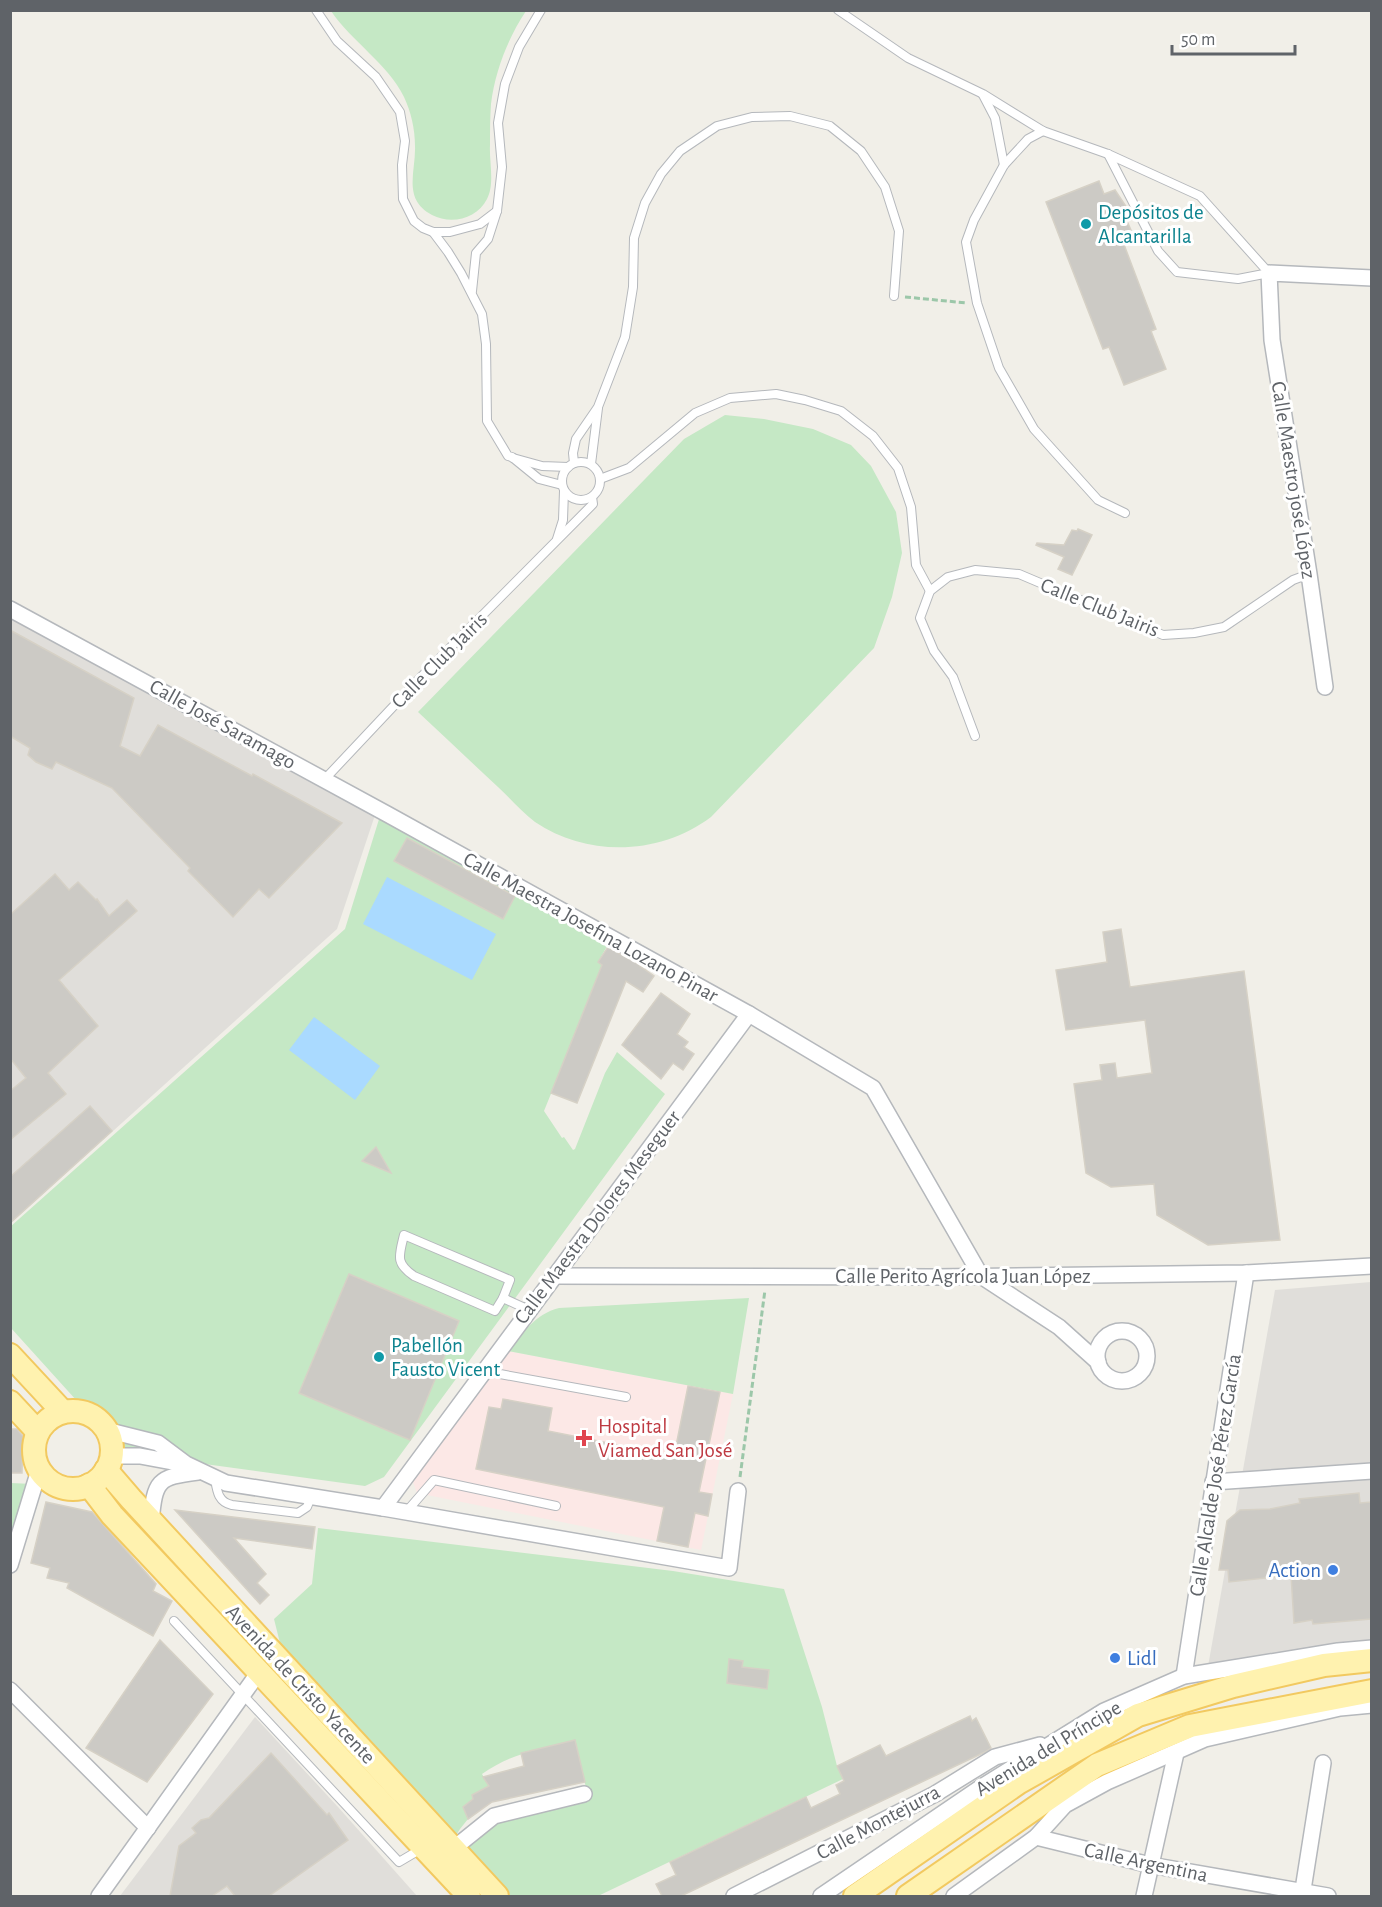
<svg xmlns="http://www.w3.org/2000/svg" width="1382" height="1907" viewBox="0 0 1382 1907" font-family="'Alegreya Sans',sans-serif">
<rect width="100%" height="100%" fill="#f1efe8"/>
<!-- industrial -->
<g fill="#e0deda">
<path d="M10,617L375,815L337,929L11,1223Z"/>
<path d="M1371,1282V1652L1207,1672L1275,1290Z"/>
<path d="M255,1717L338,1807L417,1896H120Z"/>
</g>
<!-- medical -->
<path fill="#fce8e6" d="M508,1351L733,1394L701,1550L417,1493L413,1482Z"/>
<!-- green -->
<g fill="#c5e8c5">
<path d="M331,11H526C508,38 495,71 491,104C490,117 490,131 490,145C489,161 495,184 487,199C477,219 451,225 432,215C402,199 416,172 415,146C415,129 411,112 404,97C387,63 352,42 331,11Z"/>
<path d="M725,415L764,419L813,429L851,445L871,466L896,512L902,553L892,597L874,648L711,817C660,855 589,858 535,822C522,812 510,798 498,787C471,762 445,737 418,712L684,439Z"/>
<path d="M380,816L610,941L598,962L603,965L544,1111L562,1138L564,1137L573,1150L575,1149L605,1073L617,1052L665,1094L384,1477L365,1486L124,1453L11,1328L10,1227L345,929Z"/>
<path d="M749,1298L733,1394L508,1351C523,1333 535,1314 559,1308Z"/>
<path d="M11,1483L33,1484L11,1547Z"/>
<path d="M318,1528L673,1571L784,1589L822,1707L837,1766L843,1779L598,1896H504L462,1851L500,1820L510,1815L589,1801L575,1740C540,1750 513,1752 482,1774L489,1786L472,1795L473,1799L464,1807L468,1819L460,1829L453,1840L281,1647L274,1619L312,1584Z"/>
</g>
<!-- water -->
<g fill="#aadaff">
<path d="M387,877L496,934L472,980L363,924Z"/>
<path d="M314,1017L380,1066L355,1100L289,1050Z"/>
</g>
<!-- building -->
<g fill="#cccac5" stroke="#d6d1c6" stroke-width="1.5">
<path d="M1099,181L1104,194L1115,190L1127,208L1122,210L1131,230L1120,234L1156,329L1151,331L1166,369L1124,385L1109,347L1103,349L1046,202Z"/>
<path d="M1078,529L1092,535L1072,575L1058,569L1064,557L1036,545L1037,543L1064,545L1072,530L1077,531Z"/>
<path d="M10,630L134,698L120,746L140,756L158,725L252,776L253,774L342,823L269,898L259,889L233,917L188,871L190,868L112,788L56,762L52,769L36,762L28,755L30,748L10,736Z"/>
<path d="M407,838L515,896L503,919L394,861Z"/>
<path d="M55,874L69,890L78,882L96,900L97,899L109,916L127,900L137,911L59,980L98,1026L48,1073L66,1094L10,1140V1091L26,1078L10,1058V915Z"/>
<path d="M1121,929L1130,987L1244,971L1280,1240L1208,1245L1157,1215L1154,1184L1111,1187L1086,1173L1074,1084L1102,1080L1100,1065L1115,1063L1117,1078L1152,1073L1145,1020L1066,1030L1056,970L1107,962L1103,932Z"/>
<path d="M608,947L640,965V966L654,976L643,992L626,981L577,1103L551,1093L602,965L598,962Z"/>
<path d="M661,993L690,1014L677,1034L688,1042L684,1047L694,1054L683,1070L673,1063L661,1079L622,1045Z"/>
<path d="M90,1106L112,1131L10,1223V1177Z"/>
<path d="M376,1147L391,1173L362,1161Z"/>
<path d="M349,1274L459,1321L410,1440L299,1393Z"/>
<path d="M688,1386L720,1392L699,1492L712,1494L708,1516L695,1513L688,1547L657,1541L664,1507L476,1469L489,1407L501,1409L503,1399L552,1408L548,1431L674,1456Z"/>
<path d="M10,1429H17L23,1436L22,1473H10Z"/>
<path d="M1359,1493L1360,1503L1371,1502V1619L1313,1624L1312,1620L1294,1623L1291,1575L1229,1582L1228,1570H1219L1227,1521L1240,1510L1270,1509L1300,1503L1299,1499Z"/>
<path d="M46,1502L92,1512L156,1584L153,1591L172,1601L153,1636L67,1588L69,1583L47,1578L50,1568L31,1563Z"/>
<path d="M175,1510L315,1527L312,1549L234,1538L266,1574L257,1583L269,1595L260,1604Z"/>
<path d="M160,1640L213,1694L147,1782L86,1748Z"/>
<path d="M729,1659L743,1661L742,1667L769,1670L767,1689L727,1683Z"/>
<path d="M970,1716L972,1721L976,1718L991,1748L985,1752L681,1896H662L656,1884L676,1875L670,1862L806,1797L811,1808L840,1794L836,1785L844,1781L837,1766L880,1745L886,1756Z"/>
<path d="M575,1740L585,1782L492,1802L468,1819L463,1807L473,1799L472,1795L489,1786L483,1777L524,1766L521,1753Z"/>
<path d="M271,1753L327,1815L329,1813L348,1840L269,1896H235L227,1886L212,1896H170L179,1846L196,1833L192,1828L201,1820L209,1818Z"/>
</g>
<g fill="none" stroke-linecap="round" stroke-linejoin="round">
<defs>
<g id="service">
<path d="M316,10L337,41L376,77L400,112L405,141L402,165L403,199L414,221L423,228L433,232H450L480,224L497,211"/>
<path d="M838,10L908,58L983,94L1043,131L1108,154L1200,196L1269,273"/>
<path d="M983,95L995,118L1004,165"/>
<path d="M1043,131L1028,139L1004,165L974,220L966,242L977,303L999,368L1034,429L1098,500L1125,513"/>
<path d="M1108,154L1158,251L1177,272L1238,279L1269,273"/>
<path d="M433,232L448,252L461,273L482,314L486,344L487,421L508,456L512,457L539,479L562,485"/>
<path d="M472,291L476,253L488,239L497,211L502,167L498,123L505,84L519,47L541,10"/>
<path d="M513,458L542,466L568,467"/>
<circle cx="581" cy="481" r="19"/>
<path d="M574,463L573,453L576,439L598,407L625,337L633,287L634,238L645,203L661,174L680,151L717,126L752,117L790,116L830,126L861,151L885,187L899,231L894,296"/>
<path d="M591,464L598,408"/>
<path d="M600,479L629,468L695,413L730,398L776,394L805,400L841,411L873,436L898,468L911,507L916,565L930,591"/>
<path d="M557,539L563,520L564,491"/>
<path d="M975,736L953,677L934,651L920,618L930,591L948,577L975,570L1019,574L1163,635L1194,633L1224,627L1293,580L1309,574"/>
<path d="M324,780L421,677L593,504L592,497"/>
<path d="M404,1235L510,1280L503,1298L495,1311L414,1276C395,1263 399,1256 404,1235Z"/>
<path d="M503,1298L529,1310"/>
<path d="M486,1367L500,1374L626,1397"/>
<path d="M215,1479C217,1491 218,1502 232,1505L298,1513L307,1507L311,1497"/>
<path d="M407,1511L434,1480L556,1506"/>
<path d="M174,1621L399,1862L421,1849"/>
</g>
<g id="minor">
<path d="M10,609L387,814L749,1014L873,1088L981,1276L1059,1327L1098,1362"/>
<path d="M1325,687L1309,574L1272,340L1269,273L1372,278"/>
<path d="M553,1276L934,1277L1246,1273L1372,1266"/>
<circle cx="1122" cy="1356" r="25"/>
<path d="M106,1430L158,1443L186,1464L226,1483L383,1508L749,1014"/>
<path d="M111,1456H140L183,1464"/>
<path d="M1213,1482L1372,1471"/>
<path d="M383,1508L729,1568L738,1491"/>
<path d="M151,1521C155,1481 157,1477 198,1472"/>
<path d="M10,1565L39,1470"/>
<path d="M1184,1676L1246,1273"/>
<path d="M10,1690L148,1828"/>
<path d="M1036,1837L1150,1865L1328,1896"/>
<path d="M453,1849L494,1816L584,1794"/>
<path d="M99,1896L259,1672"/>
<path d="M734,1896L935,1794L995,1757L1040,1745"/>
<path d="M821,1896L980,1788L1104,1711L1184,1676L1338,1651L1372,1648"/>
<path d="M954,1896L1036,1837L1065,1805L1107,1782L1205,1739L1340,1708L1372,1705"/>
<path d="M1144,1896L1176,1753"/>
<path d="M1302,1896L1323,1763"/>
</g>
<g id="primary">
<path d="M10,1355L63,1412"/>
<path d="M10,1402L38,1432"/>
<circle cx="73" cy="1450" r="39"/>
<path d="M106,1470L131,1499L497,1896"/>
<path d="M89,1485L112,1515L469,1896"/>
<path d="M855,1896L1018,1783L1138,1715L1233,1686L1324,1665L1372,1660"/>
<path d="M908,1896L1097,1765L1190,1726L1372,1691"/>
</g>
</defs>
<!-- service casing -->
<use href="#service" stroke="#b5b8bc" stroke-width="10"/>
<!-- minor casing -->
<use href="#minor" stroke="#b5b8bc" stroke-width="18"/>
<!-- primary casing -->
<use href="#primary" stroke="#f2c960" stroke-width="26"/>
<!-- path -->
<g stroke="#9cc7a9" stroke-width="3" stroke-dasharray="6 3" stroke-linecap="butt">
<path d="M905,297L967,303"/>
<path d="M740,1477L765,1290"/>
</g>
<!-- service -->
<use href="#service" stroke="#fff" stroke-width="8"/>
<!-- minor -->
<use href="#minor" stroke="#fff" stroke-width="15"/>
<!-- primary -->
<use href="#primary" stroke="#fff2af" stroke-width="22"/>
</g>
<!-- markers -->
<g fill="#0f9aa8" stroke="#fff" stroke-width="2">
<circle cx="1086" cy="224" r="6"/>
<circle cx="379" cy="1357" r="6"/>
</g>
<path fill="#e0444e" stroke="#fff" stroke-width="2" d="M581 1429h6v6h6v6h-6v6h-6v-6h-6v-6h6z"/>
<g fill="#3f7fe0" stroke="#fff" stroke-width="2">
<circle cx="1333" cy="1570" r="6"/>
<circle cx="1115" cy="1658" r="6"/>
</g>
<g text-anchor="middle" stroke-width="6" stroke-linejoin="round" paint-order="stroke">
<!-- culture labels -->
<g font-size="21" fill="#0d838f" stroke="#fff" text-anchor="start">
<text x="1098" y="219">Depósitos de<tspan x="1098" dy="24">Alcantarilla</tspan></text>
<text x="391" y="1352">Pabellón<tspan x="391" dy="24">Fausto Vicent</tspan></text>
</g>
<!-- street labels -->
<g font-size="21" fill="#5f6368" stroke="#fff">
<text transform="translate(1294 480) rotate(81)" y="7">Calle Maestro josé López</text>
<text transform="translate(1100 607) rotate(22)" y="7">Calle Club Jairis</text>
<text transform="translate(439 660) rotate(-45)" y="7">Calle Club Jairis</text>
<text transform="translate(223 724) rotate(29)" y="7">Calle José Saramago</text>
<text transform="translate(591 927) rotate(29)" y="7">Calle Maestra Josefina Lozano Pinar</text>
<text transform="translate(597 1217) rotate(-53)" y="7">Calle Maestra Dolores Meseguer</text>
<text x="963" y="1283">Calle Perito Agrícola Juan López</text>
<text transform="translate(1215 1475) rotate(-81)" y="7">Calle Alcalde José Pérez García</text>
<text transform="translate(301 1684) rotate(47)" y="7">Avenida de Cristo Yacente</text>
<text transform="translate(1048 1748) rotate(-31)" y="7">Avenida del Príncipe</text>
<text transform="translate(878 1822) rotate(-28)" y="7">Calle Montejurra</text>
<text transform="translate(1146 1862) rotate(12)" y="7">Calle Argentina</text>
</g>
<!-- health labels -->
<g font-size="21" fill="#be3a42" stroke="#fff" text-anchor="start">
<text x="598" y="1433">Hospital<tspan x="598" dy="24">Viamed San José</tspan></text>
</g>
<!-- shop labels -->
<g font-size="21" fill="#366cbe" stroke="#fff" text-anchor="end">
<text x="1321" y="1577">Action</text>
<text x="1127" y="1665" text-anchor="start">Lidl</text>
</g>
</g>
<!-- border -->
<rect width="1382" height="1907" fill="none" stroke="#5f6368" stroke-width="24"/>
<!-- scale -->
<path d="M1172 45v9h123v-9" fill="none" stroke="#5f6368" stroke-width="3"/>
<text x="1181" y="45" font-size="18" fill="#5f6368" stroke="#ffffff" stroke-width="4.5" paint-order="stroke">50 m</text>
</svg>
